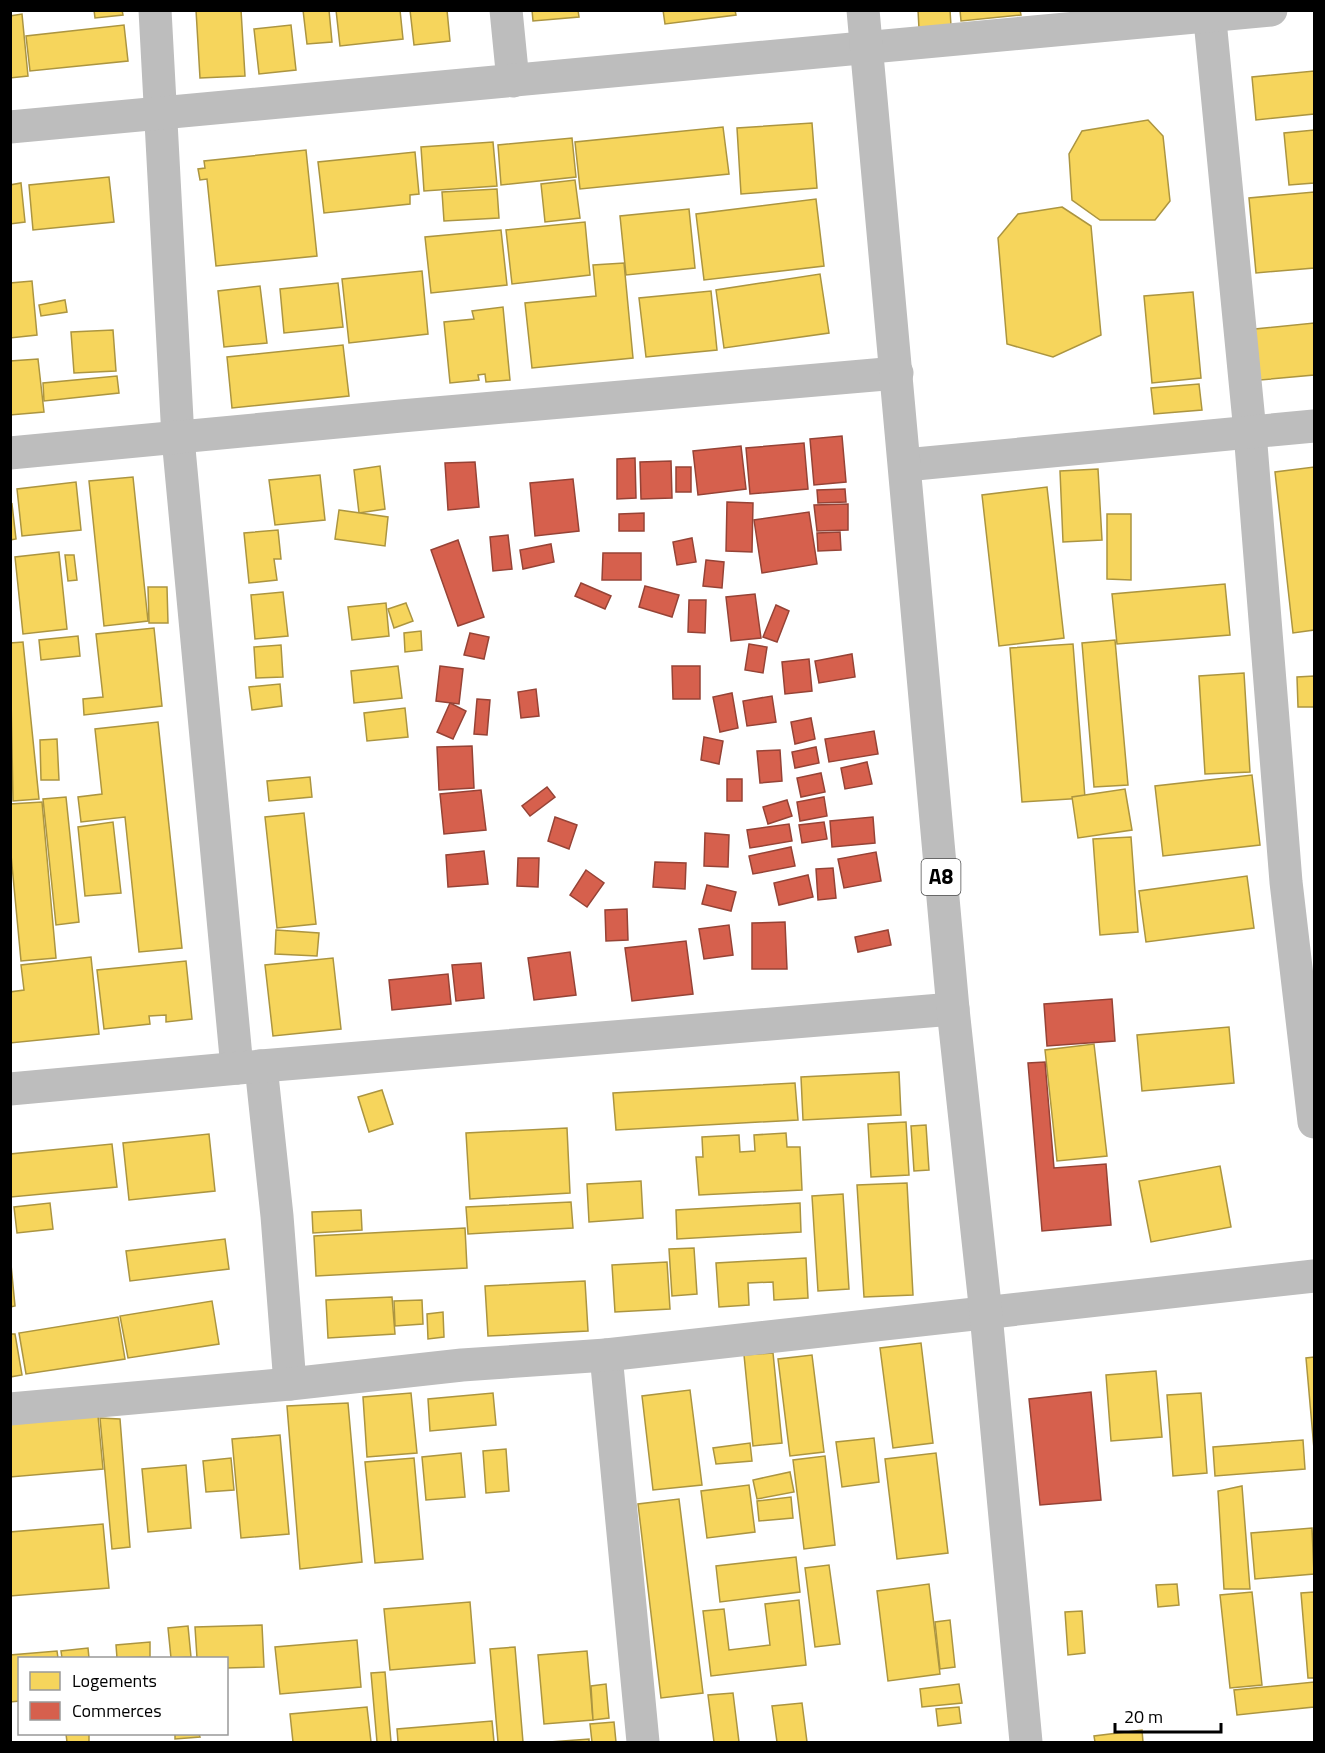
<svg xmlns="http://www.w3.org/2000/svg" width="1325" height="1753" viewBox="0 0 1325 1753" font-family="'Titillium Web',sans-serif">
<rect width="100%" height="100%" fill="#fff"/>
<!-- homes -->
<g fill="#f6d55c" stroke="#ac9540" stroke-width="1.5">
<path d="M94,10H122L123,15L95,18Z"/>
<path d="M196,10H241L245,76L200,78Z"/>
<path d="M303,10H329L332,42L307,44Z"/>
<path d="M336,10H400L403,39L340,46Z"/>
<path d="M410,10H447L450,41L414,45Z"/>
<path d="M532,10H578L579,17L533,21Z"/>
<path d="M663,10H735L736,15L665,24Z"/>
<path d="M918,10H950L951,26L919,29Z"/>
<path d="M960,10H1020L1021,15L961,21Z"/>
<path d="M22,14L28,76L10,78V16Z"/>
<path d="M124,25L128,61L30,71L26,36Z"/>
<path d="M291,25L296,70L259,74L254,29Z"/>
<path d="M1314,71V114L1256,120L1252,77Z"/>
<path d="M1148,120L1163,136L1170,201L1155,220H1100L1072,200L1069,154L1082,131Z"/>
<path d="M812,123L817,188L741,194L737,128Z"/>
<path d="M723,127L729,174L580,189L575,142Z"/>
<path d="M1314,130V183L1289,185L1284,133Z"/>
<path d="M572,138L576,177L501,185L498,145Z"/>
<path d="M493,142L497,186L424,191L421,147Z"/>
<path d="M306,150L317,256L216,266L207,179L200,180L198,169L205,168L204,161Z"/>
<path d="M415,152L419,194L410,195V204L324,213L318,162Z"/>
<path d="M109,177L114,222L33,230L29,185Z"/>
<path d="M575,180L580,218L545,222L541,184Z"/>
<path d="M21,183L25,222L10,224V185Z"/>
<path d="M497,189L499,218L444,221L442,192Z"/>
<path d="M1314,192V268L1256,273L1249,198Z"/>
<path d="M816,199L824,266L704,280L696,214Z"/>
<path d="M1062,207L1091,226L1101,335L1053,357L1007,344L998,238L1018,214Z"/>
<path d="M689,209L695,268L626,275L620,216Z"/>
<path d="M585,222L590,275L512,284L506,230Z"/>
<path d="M501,230L507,285L431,293L425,237Z"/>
<path d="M624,263L633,358L532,368L525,303L596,296L593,265Z"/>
<path d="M422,271L428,334L349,343L342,279Z"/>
<path d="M820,274L829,333L724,348L716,290Z"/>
<path d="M32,281L37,335L10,338V283Z"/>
<path d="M338,283L343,327L284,333L280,289Z"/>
<path d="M260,286L267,343L224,347L218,291Z"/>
<path d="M711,291L717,350L646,357L639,298Z"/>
<path d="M1193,292L1201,378L1152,383L1144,296Z"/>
<path d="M65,300L67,312L41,316L39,305Z"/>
<path d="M503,307L510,380L486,382L485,374L478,375L479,380L450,383L444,322L474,319L472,311Z"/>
<path d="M1314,323V375L1260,380L1255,329Z"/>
<path d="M113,330L116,371L74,373L71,332Z"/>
<path d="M343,345L349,396L232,408L227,357Z"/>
<path d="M38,359L44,412L10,415V361Z"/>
<path d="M117,376L119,393L44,401L43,383Z"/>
<path d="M1199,384L1202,410L1154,414L1151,388Z"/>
<path d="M380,466L385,509L359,513L354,470Z"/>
<path d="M1314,467V630L1293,633L1275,472Z"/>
<path d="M1098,469L1102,540L1063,542L1060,471Z"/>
<path d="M320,475L325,520L275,525L269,480Z"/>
<path d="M133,477L148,621L104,626L89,481Z"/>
<path d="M76,482L81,530L22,536L17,489Z"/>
<path d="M1047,487L1064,638L999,646L982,495Z"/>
<path d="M12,504L16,539L10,540V505Z"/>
<path d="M339,510L388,517L385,546L335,539Z"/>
<path d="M1107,514H1131V580L1107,579Z"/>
<path d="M278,530L281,559H274L277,580L249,583L244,533Z"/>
<path d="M59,552L67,629L23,634L15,557Z"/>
<path d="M65,555H74L77,580L68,581Z"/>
<path d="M1225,584L1230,635L1117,644L1112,594Z"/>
<path d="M148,587H167L168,623H149Z"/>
<path d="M283,592L288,636L255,639L251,595Z"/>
<path d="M386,603L389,636L352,640L348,607Z"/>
<path d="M406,603L413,621L394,628L388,609Z"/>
<path d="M154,628L162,706L84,715L83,699L103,697L96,634Z"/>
<path d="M421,631L422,650L405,652L404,633Z"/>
<path d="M78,636L80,656L41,660L39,640Z"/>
<path d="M1115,640L1128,785L1094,787L1082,643Z"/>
<path d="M23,642L39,799L13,801L10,643Z"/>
<path d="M1073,644L1085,798L1022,802L1010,648Z"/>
<path d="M281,645L283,677L256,678L254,647Z"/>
<path d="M398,666L402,698L354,703L351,671Z"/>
<path d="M1244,673L1250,772L1205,774L1199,676Z"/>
<path d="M1314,676V707H1298L1297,677Z"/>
<path d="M280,684L282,706L252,710L249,687Z"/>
<path d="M405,708L408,737L367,741L364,713Z"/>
<path d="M158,722L182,948L139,952L125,817L81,822L78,797L102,794L95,729Z"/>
<path d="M57,739L59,780H41L40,740Z"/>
<path d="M1252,775L1260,845L1163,856L1155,786Z"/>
<path d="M310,777L312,797L269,801L267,781Z"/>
<path d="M1125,789L1132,830L1078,838L1072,797Z"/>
<path d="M66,797L79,922L56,925L43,799Z"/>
<path d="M42,802L56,958L21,961L10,844V804Z"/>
<path d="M304,813L316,924L277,928L265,817Z"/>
<path d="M113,822L121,893L85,896L78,827Z"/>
<path d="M1131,837L1138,932L1100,935L1093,839Z"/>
<path d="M1247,876L1254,928L1146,942L1139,891Z"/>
<path d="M276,930L319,933L317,956L275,954Z"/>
<path d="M91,957L99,1034L10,1043V992L24,990L21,965Z"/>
<path d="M333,958L341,1029L273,1036L265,965Z"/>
<path d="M186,961L192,1019L166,1022V1015L149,1016L150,1024L104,1029L97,970Z"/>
<path d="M1229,1027L1234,1083L1142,1091L1137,1035Z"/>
<path d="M1094,1044L1107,1156L1057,1161L1045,1050Z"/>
<path d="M899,1072L901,1115L803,1120L801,1077Z"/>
<path d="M795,1083L798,1120L616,1130L613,1093Z"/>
<path d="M382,1090L393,1124L369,1132L358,1097Z"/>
<path d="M906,1122L909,1175L871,1177L868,1124Z"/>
<path d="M926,1125L929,1170L914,1171L911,1126Z"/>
<path d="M567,1128L570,1193L470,1199L466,1133Z"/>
<path d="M786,1133L787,1147H800L802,1190L699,1195L696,1157H703L702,1137L739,1135L740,1152L755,1151L754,1135Z"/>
<path d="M209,1134L215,1191L129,1200L123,1143Z"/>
<path d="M112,1144L117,1187L11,1197L10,1154Z"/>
<path d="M1220,1166L1231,1227L1151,1242L1139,1181Z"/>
<path d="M641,1181L643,1218L589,1222L587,1184Z"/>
<path d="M907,1183L913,1295L864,1297L857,1185Z"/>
<path d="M843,1194L849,1289L818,1291L812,1196Z"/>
<path d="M571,1202L573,1228L468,1234L466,1207Z"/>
<path d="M50,1203L53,1229L17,1233L14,1207Z"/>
<path d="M800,1203L801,1232L677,1239L676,1210Z"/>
<path d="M361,1210L362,1230L313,1233L312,1212Z"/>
<path d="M465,1228L467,1268L316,1276L314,1236Z"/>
<path d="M225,1239L229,1269L130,1281L126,1251Z"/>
<path d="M694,1248L697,1294L672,1296L669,1249Z"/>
<path d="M10,1254L15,1306L10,1307Z"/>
<path d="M806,1258L808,1298L774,1300L773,1282L748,1283L749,1305L719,1307L716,1263Z"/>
<path d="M667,1262L670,1309L615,1312L612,1265Z"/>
<path d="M585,1281L588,1331L488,1336L485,1286Z"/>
<path d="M392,1297L395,1334L328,1338L326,1300Z"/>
<path d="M422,1300L423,1324L395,1326L394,1301Z"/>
<path d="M212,1301L219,1344L128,1358L120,1316Z"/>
<path d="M443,1312L444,1337L428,1339L427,1314Z"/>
<path d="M118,1317L125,1359L26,1374L19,1333Z"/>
<path d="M10,1334H15L22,1375L10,1377Z"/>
<path d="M921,1343L933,1443L893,1448L880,1348Z"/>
<path d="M773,1353L782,1443L753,1446L744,1355Z"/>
<path d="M812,1355L824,1452L790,1456L778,1359Z"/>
<path d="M1314,1357V1449L1306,1358Z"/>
<path d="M1156,1371L1162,1437L1111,1441L1106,1375Z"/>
<path d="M690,1390L702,1485L653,1490L642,1396Z"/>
<path d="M411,1393L417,1453L367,1457L363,1397Z"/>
<path d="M493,1393L496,1425L430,1431L428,1399Z"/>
<path d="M1201,1393L1207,1473L1173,1476L1167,1395Z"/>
<path d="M348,1403L362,1562L300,1569L287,1406Z"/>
<path d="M98,1416L103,1469L10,1477V1424Z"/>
<path d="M100,1418L120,1419L130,1547L112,1549Z"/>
<path d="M280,1435L289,1534L241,1538L232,1439Z"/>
<path d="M874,1438L879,1482L842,1487L836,1442Z"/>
<path d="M1303,1440L1305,1469L1215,1476L1213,1447Z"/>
<path d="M750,1443L752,1461L716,1464L713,1448Z"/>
<path d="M506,1449L509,1491L486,1493L483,1451Z"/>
<path d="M461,1453L465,1497L426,1500L422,1457Z"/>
<path d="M936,1453L948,1553L897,1559L885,1459Z"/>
<path d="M825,1456L835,1545L804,1549L793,1460Z"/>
<path d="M231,1458L234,1490L206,1492L203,1461Z"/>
<path d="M414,1458L423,1559L375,1563L365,1462Z"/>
<path d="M186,1465L191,1528L148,1532L142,1469Z"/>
<path d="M790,1472L794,1492L757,1499L753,1480Z"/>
<path d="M749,1485L755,1532L707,1538L701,1491Z"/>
<path d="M1242,1486L1250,1589H1224L1218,1491Z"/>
<path d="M791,1497L793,1518L759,1521L757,1501Z"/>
<path d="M679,1499L703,1693L661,1698L638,1504Z"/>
<path d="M103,1524L109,1588L10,1596V1532Z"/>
<path d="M1312,1528L1314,1574L1255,1579L1251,1533Z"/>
<path d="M796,1557L800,1592L720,1602L716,1566Z"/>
<path d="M829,1565L840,1644L815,1647L805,1568Z"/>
<path d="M929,1584L940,1674L888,1681L877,1591Z"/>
<path d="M1177,1584L1179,1605L1158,1607L1156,1585Z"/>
<path d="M1252,1592L1262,1685L1230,1688L1220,1595Z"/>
<path d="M1314,1592V1678H1308L1301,1593Z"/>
<path d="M799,1600L806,1665L711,1676L703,1611L724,1609L729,1650L770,1645L765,1604Z"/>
<path d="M470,1602L475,1663L390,1670L384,1609Z"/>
<path d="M1082,1611L1085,1653L1068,1655L1065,1612Z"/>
<path d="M950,1620L955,1667L940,1669L935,1622Z"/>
<path d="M262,1625L264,1667L226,1668V1658H197L195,1627Z"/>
<path d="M188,1626L191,1657L171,1658L168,1628Z"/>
<path d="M357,1640L361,1687L280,1694L275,1647Z"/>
<path d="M150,1642V1657L117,1658L116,1645Z"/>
<path d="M515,1647L523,1742H498L490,1649Z"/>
<path d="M88,1648L89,1658H62L61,1651Z"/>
<path d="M57,1651L58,1658H20V1701L10,1702V1655Z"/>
<path d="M587,1651L593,1720L544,1724L538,1655Z"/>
<path d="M385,1672L391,1742H377L371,1673Z"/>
<path d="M1314,1682V1707L1237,1715L1234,1690Z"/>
<path d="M606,1684L609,1718L593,1720L591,1686Z"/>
<path d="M959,1684L962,1703L922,1707L920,1689Z"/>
<path d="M733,1693L739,1742H714L708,1695Z"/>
<path d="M802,1703L807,1742H777L772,1706Z"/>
<path d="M367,1707L371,1742H293L290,1714Z"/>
<path d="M959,1707L961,1723L938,1726L936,1709Z"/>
<path d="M492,1721L494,1742H398L397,1729Z"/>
<path d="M614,1722L616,1742H592L590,1724Z"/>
<path d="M1142,1730L1143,1742H1095L1094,1736Z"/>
<path d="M66,1734H89V1742H67Z"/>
<path d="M175,1734H199L200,1737L175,1739Z"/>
<path d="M589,1739V1742H549Z"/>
</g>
<!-- shops -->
<g fill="#d6604d" stroke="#964336" stroke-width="1.5">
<path d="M842,436L846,482L814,485L810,439Z"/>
<path d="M804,443L808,489L750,494L746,448Z"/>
<path d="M741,446L746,489L698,495L693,451Z"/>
<path d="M635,458L636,498L617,499V459Z"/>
<path d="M671,461L672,498L641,499L640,462Z"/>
<path d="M475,462L479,507L448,510L445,463Z"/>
<rect x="676" y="467" width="15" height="25"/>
<path d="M573,479L579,531L535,536L530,483Z"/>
<path d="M845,489L846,502L818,503L817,490Z"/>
<path d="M727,502L753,503L752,552L726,551Z"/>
<path d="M848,504V530L817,531L814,505Z"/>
<path d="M809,512L817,564L762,573L754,520Z"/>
<path d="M644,513V531H619V514Z"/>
<path d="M840,532L841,550L818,551L817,533Z"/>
<path d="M508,535L512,569L493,571L490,537Z"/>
<path d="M692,538L696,562L677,565L673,542Z"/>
<path d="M458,540L484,617L458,626L431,550Z"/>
<path d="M551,544L554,562L523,569L520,550Z"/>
<path d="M603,553H641V580H602Z"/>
<path d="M706,560L724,562L722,588L703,586Z"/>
<path d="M581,583L611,596L605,609L575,596Z"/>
<path d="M645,586L679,595L672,617L639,607Z"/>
<path d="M755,594L761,638L731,641L726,597Z"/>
<path d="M689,600H706L705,633L688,632Z"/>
<path d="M776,605L789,611L777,642L763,637Z"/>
<path d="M470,633L489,637L484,659L464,655Z"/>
<path d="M749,644L767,647L763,673L745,670Z"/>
<path d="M852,654L855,677L819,683L815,661Z"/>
<path d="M809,659L812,691L785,694L782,662Z"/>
<path d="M440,666L463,669L459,704L436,701Z"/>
<path d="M672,666H700V699H673Z"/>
<path d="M536,689L539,716L521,718L518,692Z"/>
<path d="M732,693L738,728L720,732L713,697Z"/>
<path d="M772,696L776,722L747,726L743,701Z"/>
<path d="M477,699L490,700L487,735L474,734Z"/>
<path d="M450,703L466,711L453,739L437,732Z"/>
<path d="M811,718L815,739L795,744L791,722Z"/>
<path d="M874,731L878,754L829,762L825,739Z"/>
<path d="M704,737L723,741L719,764L701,760Z"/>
<path d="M472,746L474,788L439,790L437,747Z"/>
<path d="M816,747L819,763L795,768L792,752Z"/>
<path d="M780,750L782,781L760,783L757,751Z"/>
<path d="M867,762L872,784L845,789L841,768Z"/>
<path d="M821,773L825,792L801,797L797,778Z"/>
<rect x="727" y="779" width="15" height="22"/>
<path d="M547,787L555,797L530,816L522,806Z"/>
<path d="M481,790L486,830L444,834L440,794Z"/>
<path d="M824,797L827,816L800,821L797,802Z"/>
<path d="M787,800L792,816L768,824L763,807Z"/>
<path d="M555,817L577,825L569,849L548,841Z"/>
<path d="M873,817L875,843L832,847L830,821Z"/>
<path d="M824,822L827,839L802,843L799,825Z"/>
<path d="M789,824L792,841L750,848L747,830Z"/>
<path d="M705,833L729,835L728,867L704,866Z"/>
<path d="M791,847L795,866L753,874L749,856Z"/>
<path d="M484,851L488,884L448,887L446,855Z"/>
<path d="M876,852L881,881L844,888L838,859Z"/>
<path d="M518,858H539L538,887L517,886Z"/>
<path d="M655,862L686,863L685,889L653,887Z"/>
<path d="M833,868L836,898L818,900L816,869Z"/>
<path d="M586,870L604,883L587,907L570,895Z"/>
<path d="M808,875L813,897L779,905L774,883Z"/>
<path d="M707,885L736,892L731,911L702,904Z"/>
<path d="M627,909L628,940L606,941L605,910Z"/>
<path d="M785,922L787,969H752V923Z"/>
<path d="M729,925L733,955L704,959L699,929Z"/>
<path d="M888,930L891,945L858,952L855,937Z"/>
<path d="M686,941L693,994L632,1001L625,948Z"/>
<path d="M570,952L576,995L534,1000L528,958Z"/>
<path d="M481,963L484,998L456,1001L452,965Z"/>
<path d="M448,974L451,1004L392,1010L389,980Z"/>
<path d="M1112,999L1115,1041L1047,1046L1044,1004Z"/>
<path d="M1045,1062L1054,1168L1106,1164L1111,1225L1042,1231L1028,1063Z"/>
<path d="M1091,1392L1101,1500L1040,1505L1029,1399Z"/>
</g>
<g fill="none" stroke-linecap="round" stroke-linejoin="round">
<!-- minor -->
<g stroke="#bdbdbd" stroke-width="33">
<path d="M155,10L178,438L237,1068"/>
<path d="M506,10L513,81"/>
<path d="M1209,10L1250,432L1286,882L1314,1122"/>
<path d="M10,127L1271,10"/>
<path d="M10,453L401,416L897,373"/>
<path d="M905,465L1314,426"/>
<path d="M261,1066L277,1216L290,1384"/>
<path d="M10,1089L261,1066L953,1009"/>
<path d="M606,1355L643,1742"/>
<path d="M10,1409L290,1384L462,1365L606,1355L1314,1276"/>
</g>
<!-- major -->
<path stroke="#bdbdbd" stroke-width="33" d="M863,10L953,1009L986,1314L1026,1742"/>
</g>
<g text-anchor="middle" stroke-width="6" stroke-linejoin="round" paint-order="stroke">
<!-- shield labels -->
<rect fill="#fff" stroke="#4c4c4c" stroke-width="1.5" x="921.5" y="859" width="39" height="36" rx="4.5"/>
<g font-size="21" font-weight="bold" fill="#000">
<text x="941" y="884">A8</text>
</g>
</g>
<!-- border -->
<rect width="1325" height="1753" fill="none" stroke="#000000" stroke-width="24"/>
<!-- legend -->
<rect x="18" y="1657" width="210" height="78" fill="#ffffff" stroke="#999999" stroke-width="1.5"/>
<rect x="30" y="1672" width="30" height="18" fill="#f6d55c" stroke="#999999" stroke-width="1.5"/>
<text x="72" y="1687" font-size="18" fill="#000000">Logements</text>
<rect x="30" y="1702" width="30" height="18" fill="#d6604d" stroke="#999999" stroke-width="1.5"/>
<text x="72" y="1717" font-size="18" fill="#000000">Commerces</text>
<!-- scale -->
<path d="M1115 1723v9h106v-9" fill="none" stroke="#000000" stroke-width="3"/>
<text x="1124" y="1723" font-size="18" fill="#000000" stroke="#ffffff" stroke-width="4.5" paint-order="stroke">20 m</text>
</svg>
